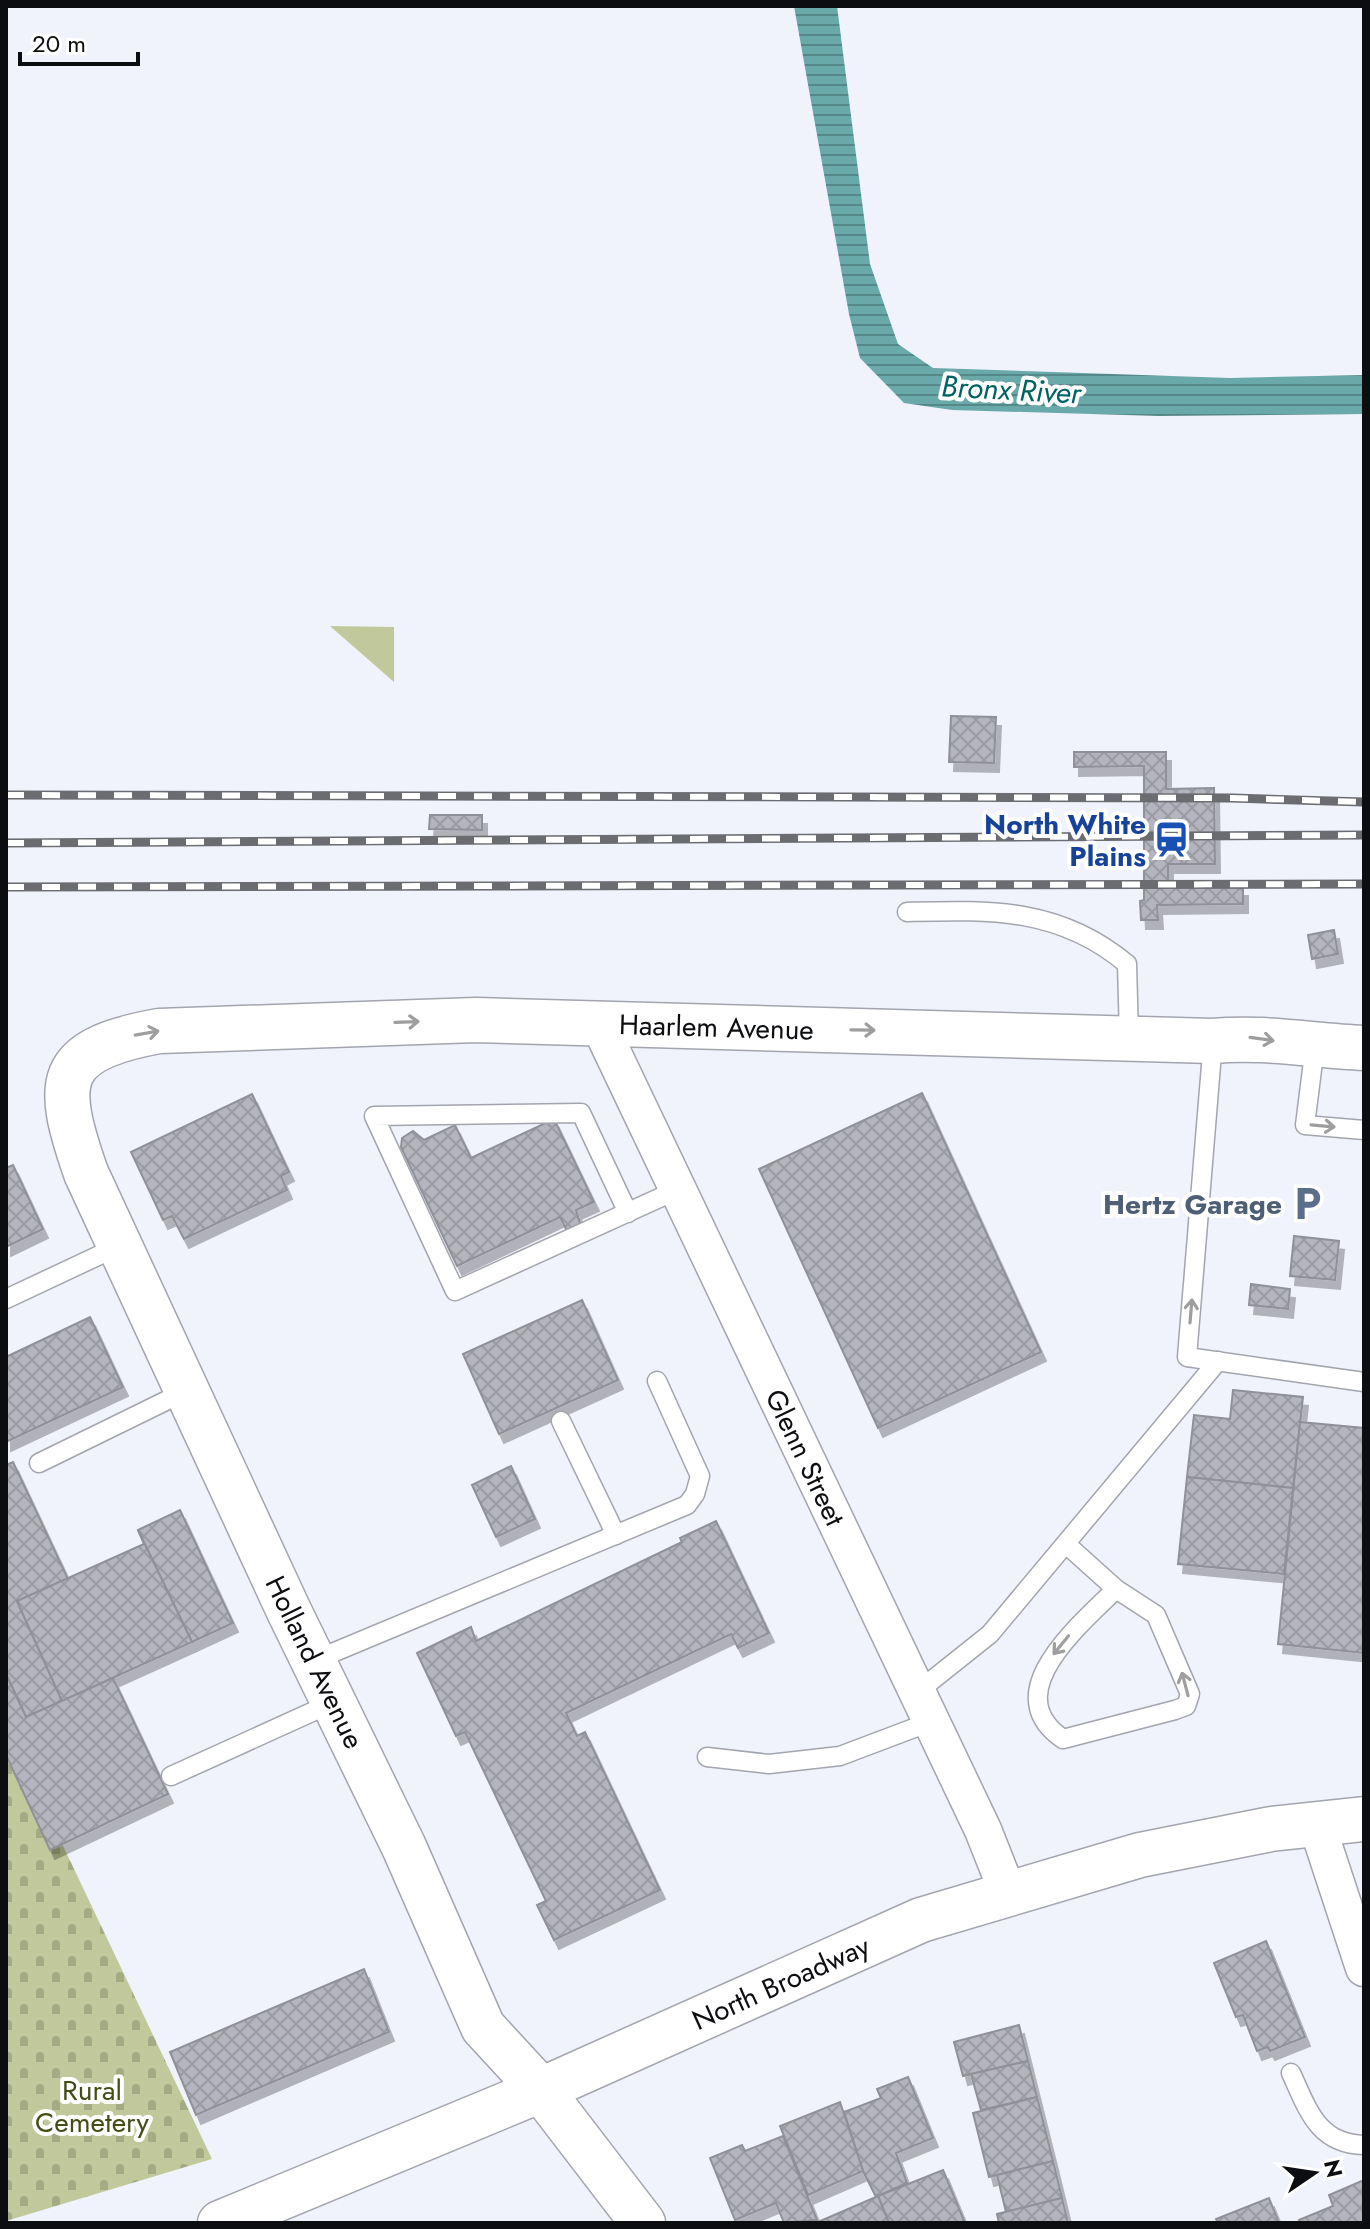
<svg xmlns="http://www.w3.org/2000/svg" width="1370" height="2229" viewBox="0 0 1370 2229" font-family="Jost,sans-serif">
<defs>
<pattern id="cemetery-stones" width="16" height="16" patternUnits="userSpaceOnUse" patternTransform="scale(2)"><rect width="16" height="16" fill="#c1c99c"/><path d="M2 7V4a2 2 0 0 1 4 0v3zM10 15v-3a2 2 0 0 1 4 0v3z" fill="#a5ab85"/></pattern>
<pattern id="water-rules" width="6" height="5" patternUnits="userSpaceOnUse" patternTransform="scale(2)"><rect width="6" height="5" fill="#69a9a9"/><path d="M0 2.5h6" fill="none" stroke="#588"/></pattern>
<pattern id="building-cross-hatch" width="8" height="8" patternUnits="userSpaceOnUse" patternTransform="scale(2)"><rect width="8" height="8" fill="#b3b4be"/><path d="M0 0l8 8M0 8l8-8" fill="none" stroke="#999aa2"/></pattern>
<filter id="shadow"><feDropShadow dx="5" dy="9" stdDeviation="0" flood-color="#0004"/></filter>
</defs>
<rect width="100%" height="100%" fill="#f0f2fc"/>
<!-- green -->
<path fill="#c1c99c" d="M330,626L394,627V682Z"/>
<!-- cemetery -->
<path fill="url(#cemetery-stones)" d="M6,1726L212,2159L6,2221Z"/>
<!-- water -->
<path fill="url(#water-rules)" d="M794,6H837L870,264L898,344L933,368L1230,378L1364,375V414L1159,416L952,410L904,403L860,358L849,314Z"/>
<!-- building -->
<g fill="url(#building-cross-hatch)" stroke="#8f9099" stroke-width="2" filter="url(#shadow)">
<path d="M951,716L996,717L994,763L949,762Z"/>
<path d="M1074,752H1166V789L1214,788L1215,864H1168V887H1243V904L1157,905L1158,920H1141L1140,901L1144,900V766L1074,767Z"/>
<path d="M430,815H482V830L429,829Z"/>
<path d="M1334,930L1338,954L1312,959L1308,935Z"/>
<path d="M922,1093L1041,1352L878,1428L759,1169Z"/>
<path d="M252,1094L289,1172L281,1176L287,1190L184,1239L172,1216L163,1220L131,1152Z"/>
<path d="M554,1119L594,1202L576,1210L581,1226L567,1231L560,1217L457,1266L401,1147L402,1138L413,1131L424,1140L455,1125L471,1158Z"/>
<path d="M13,1165L43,1229L6,1247V1168Z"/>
<path d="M1294,1236L1339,1241L1335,1280L1290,1276Z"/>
<path d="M1251,1284L1290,1289L1288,1309L1249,1305Z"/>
<path d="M582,1300L618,1380L499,1434L463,1354Z"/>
<path d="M90,1317L123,1387L6,1442V1357Z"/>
<path d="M1233,1390L1303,1397L1293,1488L1187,1477L1194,1415L1230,1419Z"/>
<path d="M1300,1422L1364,1428V1653L1278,1644Z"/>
<path d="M13,1462L68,1579L17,1601L62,1701L26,1717L6,1674V1465Z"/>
<path d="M511,1466L535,1519L496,1537L472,1485Z"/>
<path d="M1187,1477L1293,1488L1284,1574L1178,1564Z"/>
<path d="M180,1510L233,1623L192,1642L138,1530Z"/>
<path d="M716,1521L769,1633L738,1648L731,1634L566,1713L577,1736L585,1732L660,1890L554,1940L537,1905L546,1901L465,1732L456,1736L417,1653L471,1627L476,1641L682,1542L680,1538Z"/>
<path d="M138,1530L192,1642L62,1701L17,1601L144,1544Z"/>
<path d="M6,1674L26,1717L113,1678L168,1794L50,1850L6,1755Z"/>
<path d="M1266,1941L1305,2037L1270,2051L1268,2047L1257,2051L1243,2015L1236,2017L1214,1963Z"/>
<path d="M364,1969L389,2032L196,2115L170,2052Z"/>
<path d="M1019,2025L1028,2061L963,2076L954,2042Z"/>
<path d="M1028,2061L1037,2097L981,2110L971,2074Z"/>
<path d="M908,2077L933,2138L896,2153L907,2183L876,2197L863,2171L844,2112L881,2098L877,2089Z"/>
<path d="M1037,2097L1053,2161L989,2177L973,2113Z"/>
<path d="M840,2102L863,2171L808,2195L780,2126Z"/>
<path d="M783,2136L817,2220L784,2223L776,2203L735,2220L710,2158L742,2145L745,2151Z"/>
<path d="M1053,2161L1062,2198L1006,2212L997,2175Z"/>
<path d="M943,2170L965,2223H889L878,2196Z"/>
<path d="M1364,2180V2223H1301L1299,2220L1333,2206L1329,2195Z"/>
<path d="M878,2196L889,2223H818V2222Z"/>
<path d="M1062,2198L1068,2223H999L997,2214Z"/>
<path d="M1269,2198L1279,2223H1218L1216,2219Z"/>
</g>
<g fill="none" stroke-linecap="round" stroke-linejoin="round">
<defs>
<g id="lane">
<path d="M907,912C990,910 1059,907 1127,964L1129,1037"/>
<path d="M1213,1041L1187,1357L1364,1382"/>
<path d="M1315,1046L1305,1125L1364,1130"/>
<path d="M628,1213L581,1113L374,1116L455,1291L679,1189"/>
<path d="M6,1299L121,1245"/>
<path d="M561,1421L616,1535"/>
<path d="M39,1463L186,1391"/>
<path d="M1066,1544L1116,1589L1156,1615L1190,1694L1186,1706L1175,1710L1063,1739C996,1693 1080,1625 1116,1589"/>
<path d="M313,1661L687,1505L695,1494L700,1476L657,1381"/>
<path d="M916,1693L990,1634L1218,1361"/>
<path d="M707,1757L769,1764L840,1756L930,1722"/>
<path d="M171,1776L334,1702"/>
<path d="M1291,2073C1308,2110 1318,2144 1364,2145"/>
</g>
<g id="street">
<path id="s1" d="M599,1024L983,1830L1008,1893"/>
<path d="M1316,1822L1364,1968"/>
</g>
<g id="secondary">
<path id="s2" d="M643,2223L541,2090L483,2027L404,1847L288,1609L86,1173C54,1081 54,1050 159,1031L476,1020L1213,1041C1263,1036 1313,1046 1364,1048"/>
</g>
<g id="primary">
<path id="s3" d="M220,2223L541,2090L921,1920L1140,1855L1271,1829L1364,1819"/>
</g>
</defs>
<!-- lane casing -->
<use href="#lane" stroke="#a3a5ae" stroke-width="21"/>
<!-- street casing -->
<use href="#street" stroke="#a3a5ae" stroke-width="39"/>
<!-- secondary casing -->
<use href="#secondary" stroke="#a3a5ae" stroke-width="47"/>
<!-- primary casing -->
<use href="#primary" stroke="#a3a5ae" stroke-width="47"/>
<!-- lane -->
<use href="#lane" stroke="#fff" stroke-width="18"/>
<!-- street -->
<use href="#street" stroke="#fff" stroke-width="36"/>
<!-- secondary -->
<use href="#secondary" stroke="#fff" stroke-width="44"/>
<!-- primary -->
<use href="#primary" stroke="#fff" stroke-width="44"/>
<defs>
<g id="rail">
<path d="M6,795L1232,798L1364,802"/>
<path d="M6,843L1364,835"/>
<path d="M6,887L1364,884"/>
</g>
</defs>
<!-- rail casing -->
<use href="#rail" stroke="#6b6c72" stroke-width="9"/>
<!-- rail -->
<use href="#rail" stroke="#fff" stroke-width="6" stroke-dasharray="18" stroke-linecap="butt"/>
</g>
<!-- one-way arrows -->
<defs><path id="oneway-shaft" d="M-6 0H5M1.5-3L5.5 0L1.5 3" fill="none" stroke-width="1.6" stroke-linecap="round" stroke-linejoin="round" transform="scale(2)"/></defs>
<g stroke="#9e9e9f">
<use href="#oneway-shaft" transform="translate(407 1022) rotate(-2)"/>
<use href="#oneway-shaft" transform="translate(863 1030) rotate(1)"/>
<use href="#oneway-shaft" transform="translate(147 1033) rotate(-10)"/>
<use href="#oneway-shaft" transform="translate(1262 1039) rotate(8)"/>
<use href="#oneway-shaft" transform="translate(1323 1126) rotate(5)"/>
<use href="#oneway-shaft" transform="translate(1191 1311) rotate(-85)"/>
<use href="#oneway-shaft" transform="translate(1061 1645) rotate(129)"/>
<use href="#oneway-shaft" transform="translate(1185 1684) rotate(-105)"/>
</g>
<!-- icons -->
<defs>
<symbol id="station-bare" viewBox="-9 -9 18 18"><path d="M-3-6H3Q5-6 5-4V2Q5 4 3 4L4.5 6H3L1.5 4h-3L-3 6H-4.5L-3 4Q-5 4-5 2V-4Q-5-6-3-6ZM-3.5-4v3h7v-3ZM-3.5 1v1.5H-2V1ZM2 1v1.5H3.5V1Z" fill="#1a4fb4" stroke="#fff" stroke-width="2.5" paint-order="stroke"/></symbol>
<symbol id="parking-bare" viewBox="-9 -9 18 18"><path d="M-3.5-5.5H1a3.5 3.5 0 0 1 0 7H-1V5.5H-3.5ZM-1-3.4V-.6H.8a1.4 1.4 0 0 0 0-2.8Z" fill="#5c6f8a" stroke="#fff" stroke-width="2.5" paint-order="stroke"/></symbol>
</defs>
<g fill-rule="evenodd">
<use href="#station-bare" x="1146" y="814" width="51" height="51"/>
<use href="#parking-bare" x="1282" y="1178" width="51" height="51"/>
</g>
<g text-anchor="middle" stroke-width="8" stroke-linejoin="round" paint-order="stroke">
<!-- transit labels -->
<g font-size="28" font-weight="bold" fill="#164399" stroke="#fff" text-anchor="end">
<text x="1146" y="834">North White<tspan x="1146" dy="32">Plains</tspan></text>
</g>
<!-- street labels -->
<g font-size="28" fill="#0c0d10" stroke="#fff">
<text dy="10" stroke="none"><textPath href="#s2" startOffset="1956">Haarlem Avenue</textPath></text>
<text dy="10" stroke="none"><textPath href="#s1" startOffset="480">Glenn Street</textPath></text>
<text transform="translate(315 1662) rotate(64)" y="10">Holland Avenue</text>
<text dy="10" stroke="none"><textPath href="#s3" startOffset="610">North Broadway</textPath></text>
</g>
<!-- service labels -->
<g font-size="28" font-weight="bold" fill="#4e5e75" stroke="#fff" text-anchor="end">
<text x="1282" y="1214">Hertz Garage</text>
</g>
<!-- park labels -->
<g font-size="28" fill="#454c15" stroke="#fff">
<text x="92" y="2100">Rural<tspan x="92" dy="32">Cemetery</tspan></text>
</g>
<!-- water labels -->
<g font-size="30" font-style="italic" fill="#006262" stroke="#fff">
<text transform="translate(1011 390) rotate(3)" y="10">Bronx River</text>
</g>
</g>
<!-- border -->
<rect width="1370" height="2229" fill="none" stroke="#0c0d10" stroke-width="16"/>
<!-- north arrow -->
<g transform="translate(1314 2173) rotate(77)" stroke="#ffffff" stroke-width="6" paint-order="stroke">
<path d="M0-6L14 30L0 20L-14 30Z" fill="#0c0d10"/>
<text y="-12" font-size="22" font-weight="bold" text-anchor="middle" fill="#0c0d10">N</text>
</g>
<!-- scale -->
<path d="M20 52v12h118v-12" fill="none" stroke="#0c0d10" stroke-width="4"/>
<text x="32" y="52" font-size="24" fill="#0c0d10" stroke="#ffffff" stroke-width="6" paint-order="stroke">20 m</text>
</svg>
